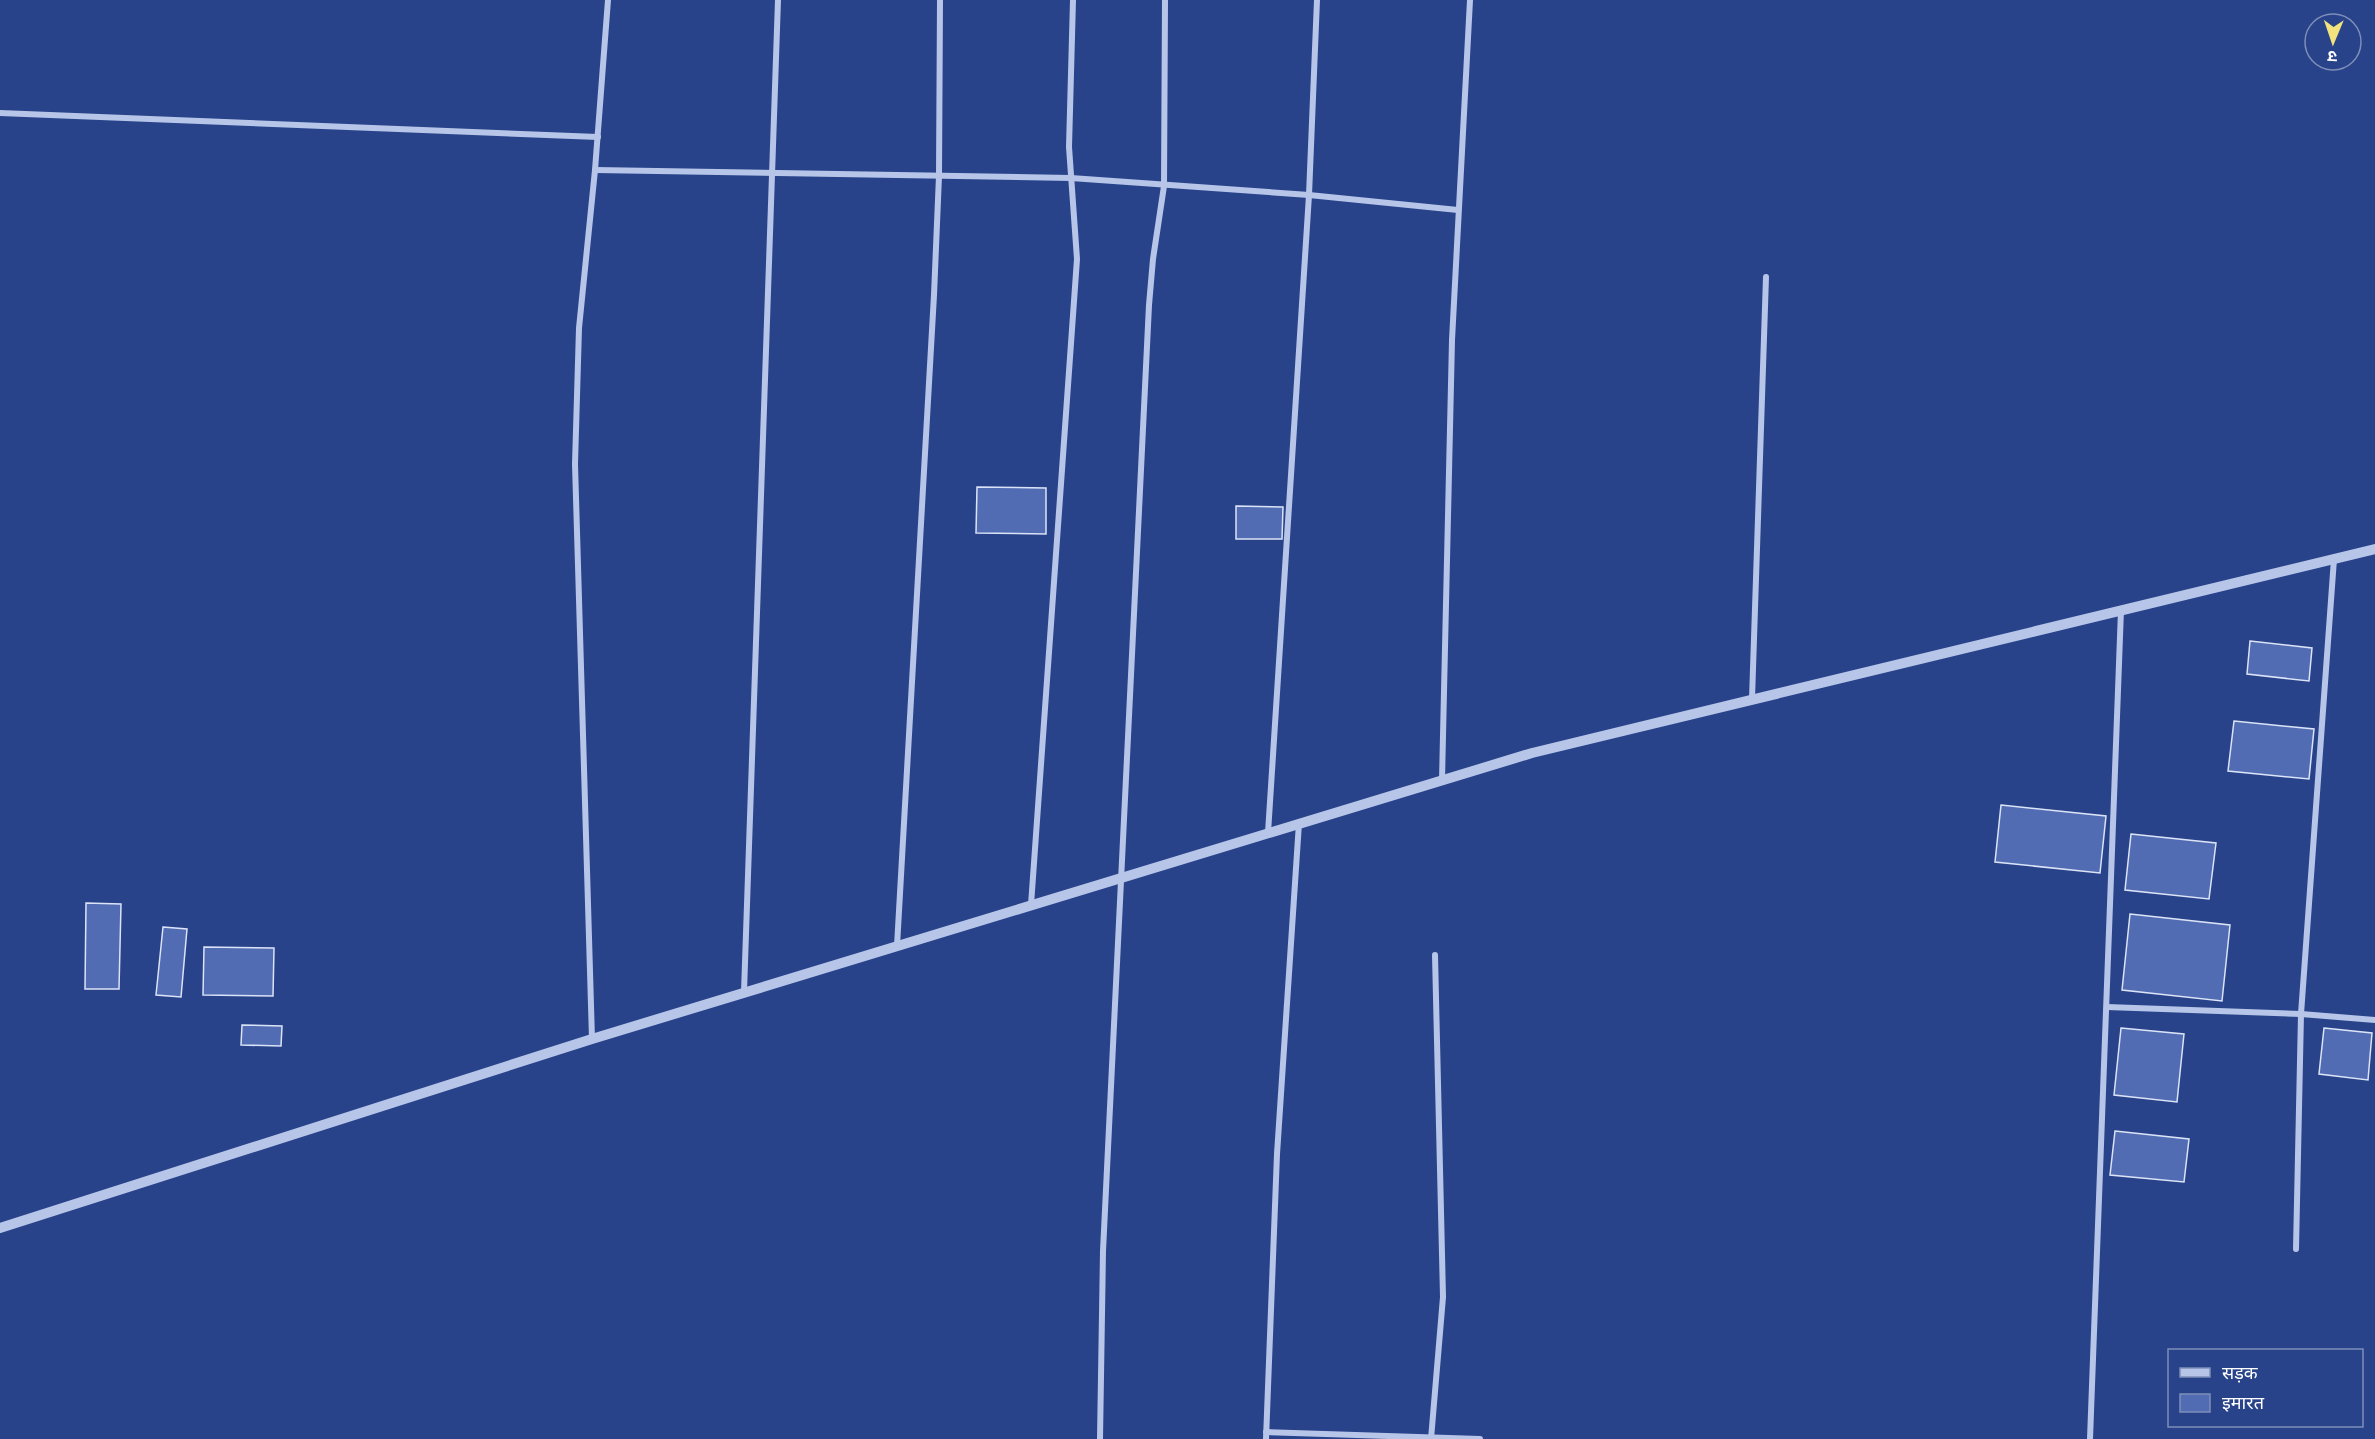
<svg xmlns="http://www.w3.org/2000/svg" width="2375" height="1439" viewBox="0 0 2375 1439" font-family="'PT Sans Narrow','Noto Sans Devanagari',sans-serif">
<rect width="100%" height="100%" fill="#28438a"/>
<!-- building -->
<g fill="#516cb2" stroke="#dbe3f7" stroke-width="1.5">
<path d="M977,487L1046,488V534L976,533Z"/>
<path d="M1236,506L1283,507L1282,539H1236Z"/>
<path d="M2250,641L2312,648L2309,681L2247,674Z"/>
<path d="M2234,721L2314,729L2309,779L2228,771Z"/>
<path d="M2001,805L2106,816L2100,873L1995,862Z"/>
<path d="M2131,834L2216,843L2209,899L2125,890Z"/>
<path d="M86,903L121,904L119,989H85Z"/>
<path d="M2130,914L2230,925L2222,1001L2122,990Z"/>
<path d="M163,927L187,929L181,997L156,995Z"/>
<path d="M204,947L274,948L273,996L203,995Z"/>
<path d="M242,1025L282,1026L281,1046L241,1045Z"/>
<path d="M2121,1028L2184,1034L2177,1102L2114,1095Z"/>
<path d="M2324,1028L2372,1033L2368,1080L2319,1074Z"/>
<path d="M2115,1131L2189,1139L2184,1182L2110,1175Z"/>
</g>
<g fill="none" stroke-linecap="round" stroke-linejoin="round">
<!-- minor -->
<g stroke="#b7c5e9" stroke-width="6">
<path d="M0,113L598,137"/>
<path d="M595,170L1071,178L1309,195L1458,210"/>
<path d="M1752,699L1766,277"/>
<path d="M1442,780L1452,340L1470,0"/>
<path d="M1268,833L1309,195L1317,0"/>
<path d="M1031,905L1077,259L1069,147L1073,0"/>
<path d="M897,946L934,295L939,176L940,0"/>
<path d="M744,992L778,0"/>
<path d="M2107,1007L2301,1014L2375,1020"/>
<path d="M592,1039L575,464L579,328L595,170L608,0"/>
<path d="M2296,1249L2301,1014L2334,559"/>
<path d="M1266,1432L1480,1439"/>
<path d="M1100,1439L1103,1251L1149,305L1153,259L1164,186L1165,0"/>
<path d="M1266,1439L1277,1154L1299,823"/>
<path d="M1431,1439L1443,1297L1435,955"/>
<path d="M2090,1439L2121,610"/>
</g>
<!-- tertiary -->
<path stroke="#b7c5e9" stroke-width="10" d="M0,1228L592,1039L1532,753L2375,549"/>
</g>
<!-- legend -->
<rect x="2168" y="1349" width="195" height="78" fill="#28438a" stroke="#7e8eb9" stroke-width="1.5"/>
<rect x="2180" y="1368" width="30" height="9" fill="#b7c5e9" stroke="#7e8eb9" stroke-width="1.5"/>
<text x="2222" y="1379" font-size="18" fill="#ffffff">सड़क</text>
<rect x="2180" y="1394" width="30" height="18" fill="#516cb2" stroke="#7e8eb9" stroke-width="1.5"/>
<text x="2222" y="1409" font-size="18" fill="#ffffff">इमारत</text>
<!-- north arrow -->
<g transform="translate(2333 42) rotate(182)"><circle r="28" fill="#28438a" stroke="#7e8eb9" stroke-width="1.5"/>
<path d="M0-4.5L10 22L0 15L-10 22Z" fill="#f1e27d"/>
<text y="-9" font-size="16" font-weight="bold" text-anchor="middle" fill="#ffffff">उ</text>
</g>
</svg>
